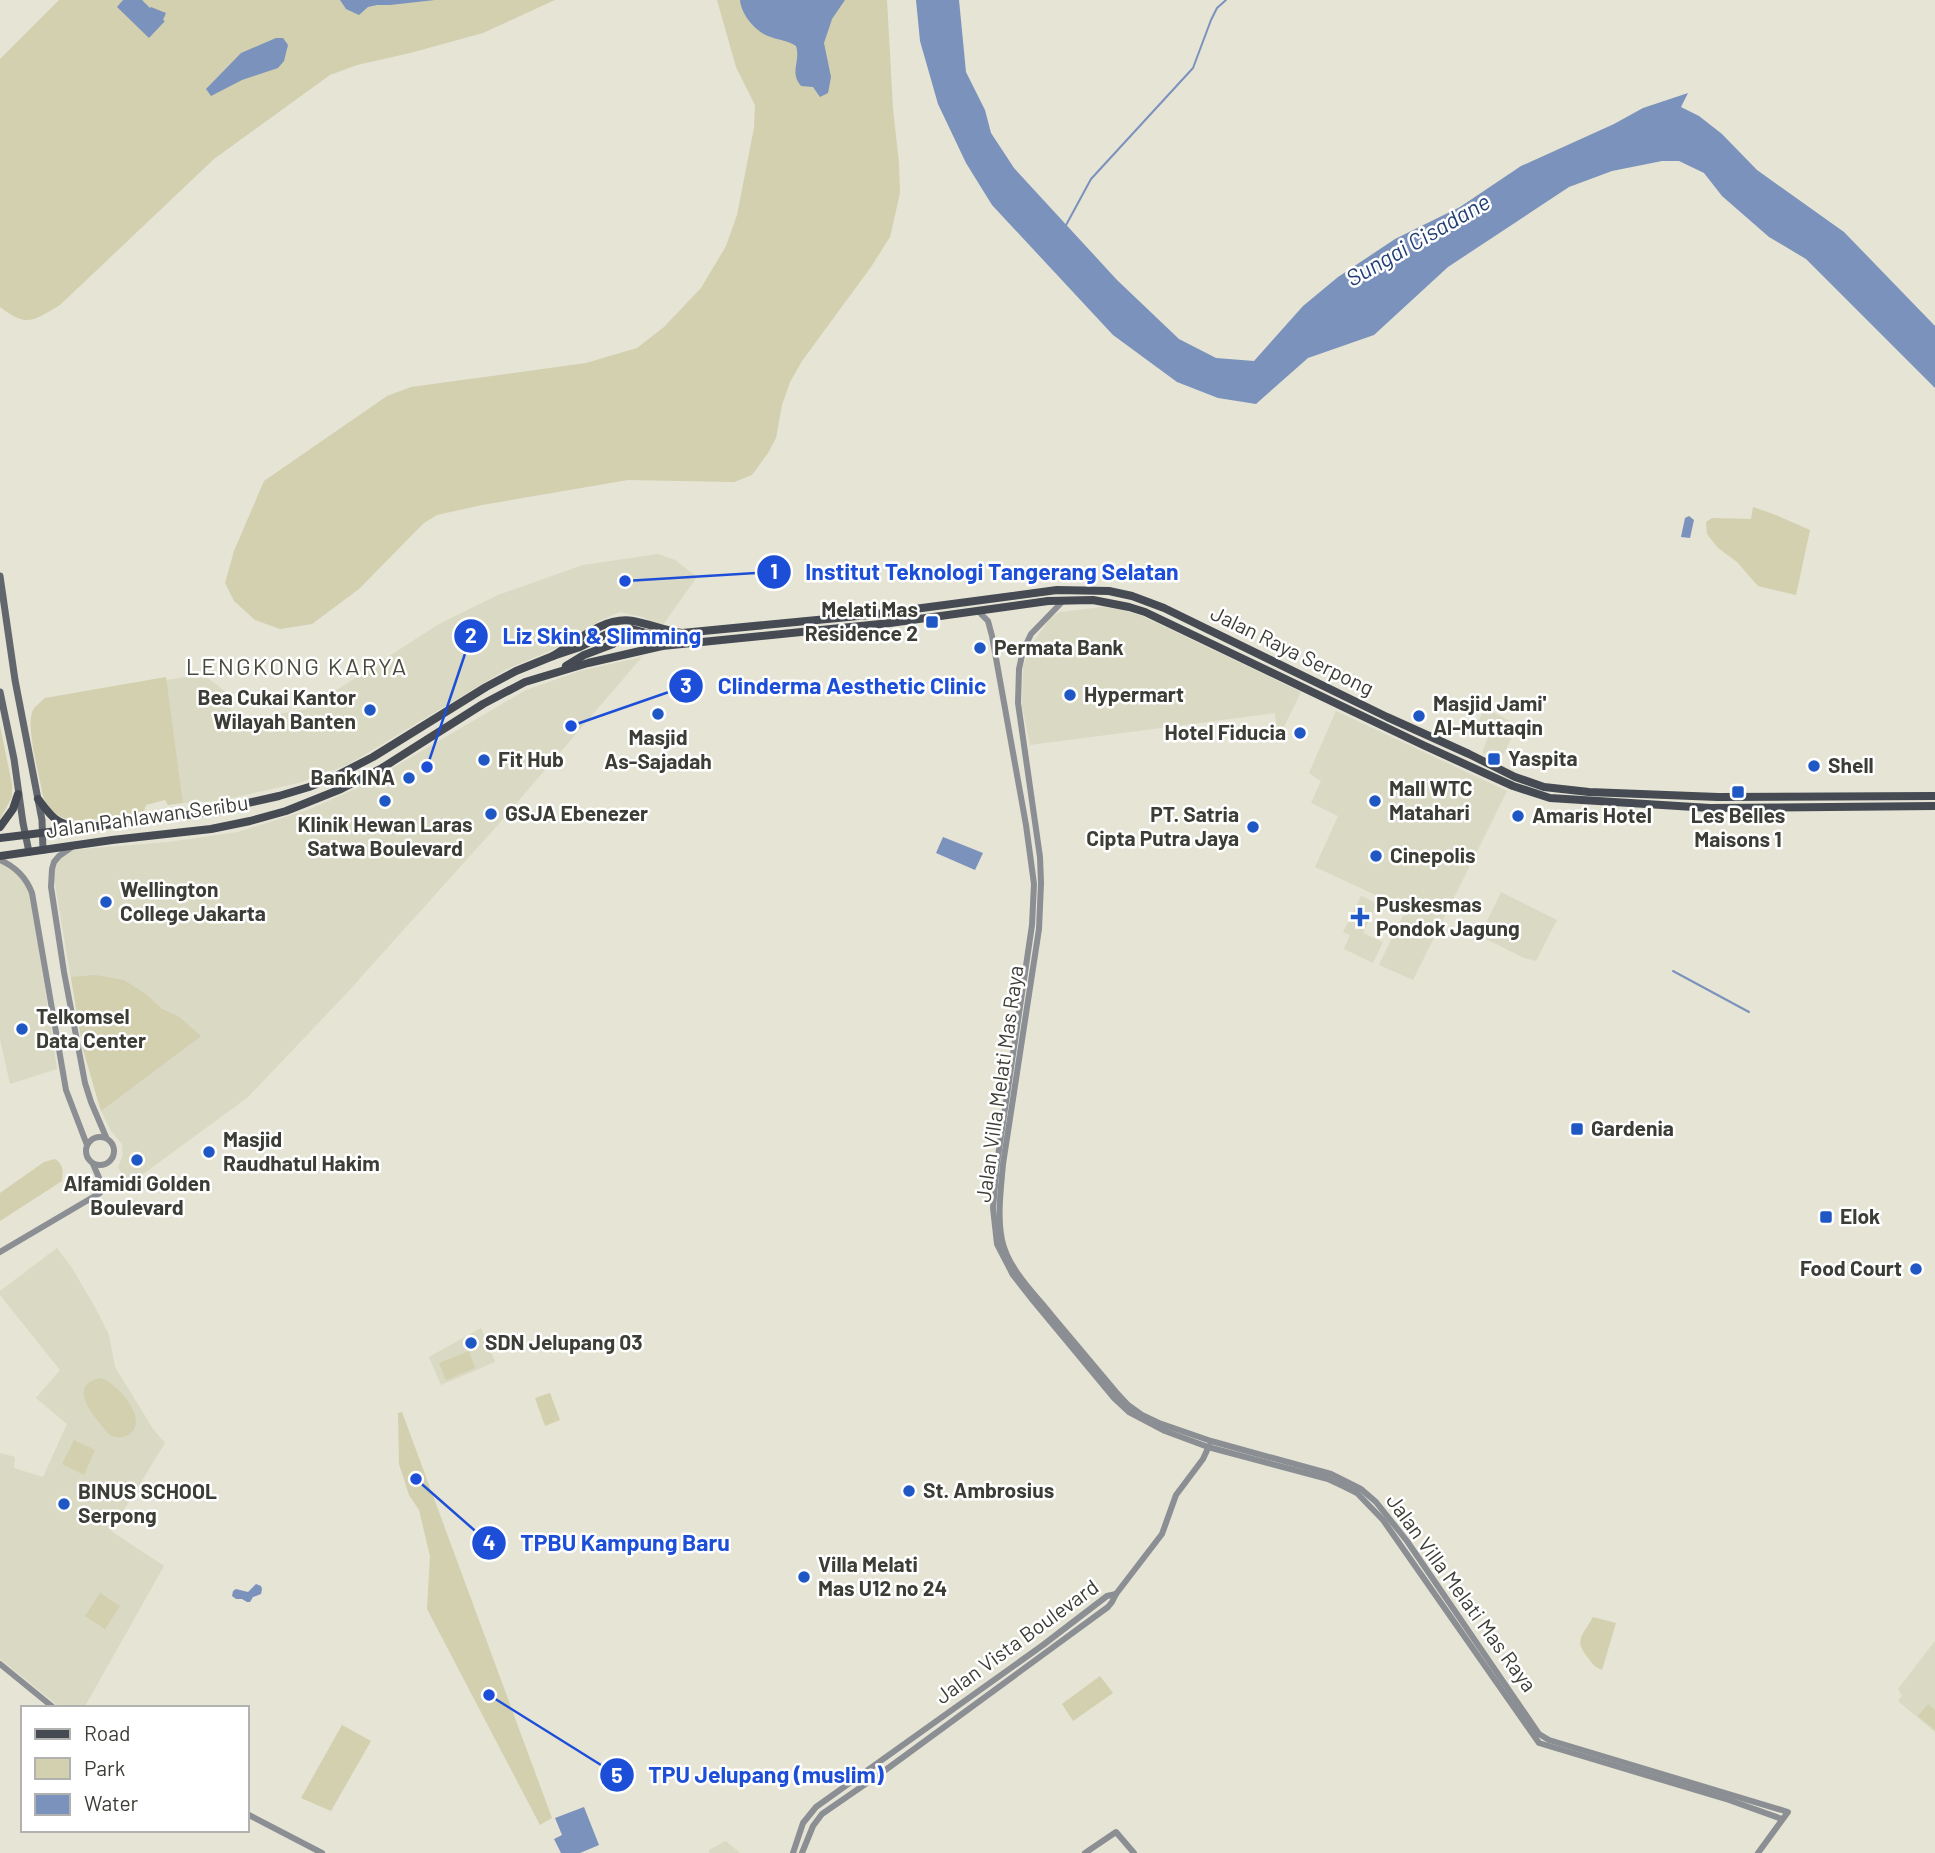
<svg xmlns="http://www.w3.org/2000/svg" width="1935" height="1853" viewBox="0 0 1935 1853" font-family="Barlow,sans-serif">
<rect width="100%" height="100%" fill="#e5e4d5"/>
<!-- built -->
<g fill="#dad9c3">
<path d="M658,554L675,560L697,577L662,626L642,617L620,612L599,621L587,633L566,644L507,669L349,764L302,782L219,801L183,803L166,680L186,677L208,678L227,693L234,722L307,709L439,624L498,595L583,565Z"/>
<path d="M1102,607L1119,609L1142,616L1301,692L1278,739L1275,713L1030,745L1022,706L1023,666L1032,644L1050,618L1060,612Z"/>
<path d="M642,657L496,827L345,995L247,1098L128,1185L118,1167L123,1155L122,1144L111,1131L101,1111L83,1049L53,873L59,857L70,850L168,842L238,832L308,810L362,786L526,690L580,671Z"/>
<path d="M1485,708L1518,725L1500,761L1482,753L1489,735L1475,729Z"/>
<path d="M1336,711L1507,791L1413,980L1379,965L1406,909L1315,867L1338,816L1311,803L1321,781L1309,773Z"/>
<path d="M0,862L16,869L29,885L57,1069L10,1084L0,1039Z"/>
<path d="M1501,892L1557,920L1536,961L1524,958L1480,936Z"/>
<path d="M1361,896L1377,903L1363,933L1383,942L1373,963L1344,949L1350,935L1343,932Z"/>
<path d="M57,1248L72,1268L96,1309L109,1335L115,1367L153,1429L165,1443L111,1531L164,1566L84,1708H61L0,1659V1453L15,1457L14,1468L43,1477L67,1424L36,1398L60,1370L0,1295V1291Z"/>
<path d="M481,1328L495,1362L441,1385L429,1357Z"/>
<path d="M1935,1641V1732L1898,1701L1902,1696L1898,1689Z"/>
<path d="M726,1841L740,1853H709V1850Z"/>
</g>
<!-- green -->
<g fill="#d2d0af">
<path d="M59,0H555L483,33L410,53L357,65L330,75L214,159L60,305C32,321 28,328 0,307V59Z"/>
<path d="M717,0H887L893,109L899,163L900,193L890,237L871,267L802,361L790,382L782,405L776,438L768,453L752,475L734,482L628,480L482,505L437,515L424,523L412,535L359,589L312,624L280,629L255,620L234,601L225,583L234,551L264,481L387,396L411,387L586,363L637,348L664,327L701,288L726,246L737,215L754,128L755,105L736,67Z"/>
<path d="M1753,507L1776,515L1810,530L1796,595L1758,586L1737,562L1718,548L1707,534L1706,522L1712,518L1751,519Z"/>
<path d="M166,677L183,803L168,805L165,800L146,805L144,811C132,815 119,816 105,818C79,822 55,825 43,796C40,777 25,726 33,710C36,705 41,702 45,698Z"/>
<path d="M0,726L12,784V797L0,819Z"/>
<path d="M95,975L124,980L147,995L162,1009L178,1016L201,1036L101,1111L83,1049L71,977Z"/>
<path d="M55,1159C64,1165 63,1171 62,1181L0,1221V1193L44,1162Z"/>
<path d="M469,1351L475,1368L446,1380L439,1363Z"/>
<path d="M100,1378C116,1381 152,1422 128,1435C123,1438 117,1438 112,1436C106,1433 102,1425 97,1420C86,1405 72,1385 100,1378Z"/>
<path d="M550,1393L560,1420L545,1426L535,1398Z"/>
<path d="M402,1412L552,1818L540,1825L427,1609L430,1556L419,1510L409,1495L399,1464L398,1413Z"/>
<path d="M74,1440L95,1450L84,1475L62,1464Z"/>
<path d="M100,1593L120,1606L105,1629L85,1616Z"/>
<path d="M1593,1617L1616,1623L1602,1670C1595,1667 1593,1665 1589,1659C1573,1640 1582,1637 1593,1617Z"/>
<path d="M1100,1676L1113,1693L1073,1721L1062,1704Z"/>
<path d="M1928,1704L1935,1710V1730L1918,1716Z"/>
<path d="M342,1725L371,1741L331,1811L301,1798Z"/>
</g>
<!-- water -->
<g fill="#7b92bc">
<path d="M123,0H142L150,8L151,7L166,13L163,20L165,21L149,38L117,7Z"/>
<path d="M340,0H435L390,5H377L368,7L359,15L346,9Z"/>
<path d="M740,0H845L832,19L824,43L831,77L828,93L820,97L813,87L801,86C789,71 801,62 796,46C787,40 777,40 768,36C755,31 741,14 740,0Z"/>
<path d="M916,0H959L966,72L985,110L991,133L1014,168L1117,280L1179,339L1216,358L1254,361L1303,306L1338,277L1395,239L1460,207L1521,166L1614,124L1643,108L1688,93L1681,107L1699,116L1722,134L1757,170L1844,232L1935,326V388L1806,259L1769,237L1722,196L1704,173L1679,161H1662L1612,171L1569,187L1448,267L1374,335L1308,358L1256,404L1218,398L1177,382L1113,335L992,205L966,163L938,104L920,41Z"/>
<path d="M276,38H283L288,45L284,61L278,68L242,80L211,96L206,89L241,53Z"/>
<path d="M1689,516L1694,520L1690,538L1681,537L1685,518Z"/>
<path d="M943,837L983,853L975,870L936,853Z"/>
<path d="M256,1584L261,1586L262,1589L261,1594L253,1597L250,1602H247L242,1599H236L232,1596L233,1591L236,1589L248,1592Z"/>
<path d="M584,1807L599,1845L580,1853H561L554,1839L562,1835L555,1818Z"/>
</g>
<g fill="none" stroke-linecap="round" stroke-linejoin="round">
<!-- stream -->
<g stroke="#7b92bc" stroke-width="2">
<path d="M1065,227L1091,179L1193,68L1211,20L1217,8L1226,0"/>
<path d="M1673,971L1749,1012"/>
</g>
<!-- tertiary -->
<g stroke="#8b8e93" stroke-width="6">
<path d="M1063,601L1031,634L1023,651L1019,669L1018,703L1040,857L1041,883L1039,929L1003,1164C1001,1189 997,1215 1002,1240C1008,1269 1035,1294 1053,1317C1074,1342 1095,1367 1116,1392L1128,1405L1142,1415L1159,1423L1211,1441L1331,1474L1361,1489L1376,1502L1407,1541L1539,1734L1549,1740L1788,1812L1758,1853"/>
<path d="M978,611L988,621L992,636L1026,825L1034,884L1032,925L997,1163L993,1208L997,1244L1013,1275L1031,1298L1114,1398L1129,1412L1165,1431L1208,1447L1328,1479L1343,1486L1357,1493L1383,1520L1539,1743L1729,1800L1782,1819"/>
<path d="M72,847L59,856L54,862L52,869L51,887L64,972L85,1083L91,1102L106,1137"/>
<path d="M0,860C16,867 26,877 32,893L66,1090L87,1145"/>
<circle cx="100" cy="1151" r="14"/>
<path d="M0,1252L100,1193L103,1187L93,1164"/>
<path d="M0,1664L54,1708"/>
<path d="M247,1814L322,1853"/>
<path d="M793,1853L803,1823L816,1807L1043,1645L1107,1596L1116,1594"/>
<path d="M802,1853L813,1826L822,1814L880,1774L1108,1607L1112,1602L1116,1594L1162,1534L1176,1495L1203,1459L1209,1446"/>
<path d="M1085,1853L1116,1832L1134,1853"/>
</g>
<!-- secondary -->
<g stroke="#62666d" stroke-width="7">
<path d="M0,576L15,680L42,820L43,850"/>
<path d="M0,692L14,759L23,823L29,852"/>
</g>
<!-- primary -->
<g stroke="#454a53" stroke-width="8">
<path d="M662,646L652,642L627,641V632L632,629L657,636L671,635"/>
<path d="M553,656C577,641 604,616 633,621C650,624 665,631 682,633L869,615L1057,590L1109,591L1132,596L1164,608L1387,717L1469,754L1515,777L1544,787L1589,792L1718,797L1935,796"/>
<path d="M38,799C49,813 55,824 74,826"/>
<path d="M0,827L13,809L18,794"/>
<path d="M0,838L203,813L279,796L309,787L334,777L373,757L486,687L516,671L553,656L580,647L607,634L614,635L615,640L613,644L584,655L566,666"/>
<path d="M0,856L112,840L211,829L250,821L286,811L341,789L382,768L483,704L525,682L588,663L662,646L890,623L1048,601L1093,600L1129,607L1145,612L1423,745L1513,786L1550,798L1710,808L1935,806"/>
</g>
</g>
<!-- markers -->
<g fill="#1f58c5" stroke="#fff" stroke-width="2.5">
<rect x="925" y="615" width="14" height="14" rx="3.5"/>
<circle cx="980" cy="648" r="7"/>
<circle cx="1070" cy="695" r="7"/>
<circle cx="370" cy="710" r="7"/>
<circle cx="658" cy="714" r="7"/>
<circle cx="1419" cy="716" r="7"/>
<circle cx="1300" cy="733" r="7"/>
<rect x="1487" y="752" width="14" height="14" rx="3.5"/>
<circle cx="484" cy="760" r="7"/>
<circle cx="1814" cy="766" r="7"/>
<circle cx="409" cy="778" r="7"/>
<rect x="1731" y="785" width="14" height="14" rx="3.5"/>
<circle cx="385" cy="801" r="7"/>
<circle cx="1375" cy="801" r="7"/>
<circle cx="491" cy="814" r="7"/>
<circle cx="1518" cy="816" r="7"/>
<circle cx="1253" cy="827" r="7"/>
<circle cx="1376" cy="856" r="7"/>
<circle cx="106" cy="902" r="7"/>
<path d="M1356.5 906.5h7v7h7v7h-7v7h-7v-7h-7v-7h7z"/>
<circle cx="22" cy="1029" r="7"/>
<rect x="1570" y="1122" width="14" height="14" rx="3.5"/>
<circle cx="209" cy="1152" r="7"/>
<circle cx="137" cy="1160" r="7"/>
<rect x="1819" y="1210" width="14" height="14" rx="3.5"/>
<circle cx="1916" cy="1269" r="7"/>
<circle cx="471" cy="1343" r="7"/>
<circle cx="909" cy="1491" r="7"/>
<circle cx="64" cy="1504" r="7"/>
<circle cx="804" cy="1577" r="7"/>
</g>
<g text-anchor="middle" stroke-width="5" stroke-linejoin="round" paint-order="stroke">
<!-- poi labels -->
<g font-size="21" font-weight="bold" fill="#3d3d37" stroke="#fff" text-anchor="start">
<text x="918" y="617" text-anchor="end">Melati Mas<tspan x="918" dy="24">Residence 2</tspan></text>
<text x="994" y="655">Permata Bank</text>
<text x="1084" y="702">Hypermart</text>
<text x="356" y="705" text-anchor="end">Bea Cukai Kantor<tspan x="356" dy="24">Wilayah Banten</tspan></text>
<text x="1433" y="711">Masjid Jami'<tspan x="1433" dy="24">Al-Muttaqin</tspan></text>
<text x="1286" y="740" text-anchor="end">Hotel Fiducia</text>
<text x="658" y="745" text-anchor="middle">Masjid<tspan x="658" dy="24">As-Sajadah</tspan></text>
<text x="1508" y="766">Yaspita</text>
<text x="498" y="767">Fit Hub</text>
<text x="1828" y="773">Shell</text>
<text x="395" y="785" text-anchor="end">Bank INA</text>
<text x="1389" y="796">Mall WTC<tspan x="1389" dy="24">Matahari</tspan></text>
<text x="505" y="821">GSJA Ebenezer</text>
<text x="1239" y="822" text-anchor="end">PT. Satria<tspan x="1239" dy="24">Cipta Putra Jaya</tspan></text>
<text x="1532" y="823">Amaris Hotel</text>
<text x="1738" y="823" text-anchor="middle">Les Belles<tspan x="1738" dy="24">Maisons 1</tspan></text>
<text x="385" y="832" text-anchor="middle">Klinik Hewan Laras<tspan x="385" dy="24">Satwa Boulevard</tspan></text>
<text x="1390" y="863">Cinepolis</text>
<text x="120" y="897">Wellington<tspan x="120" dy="24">College Jakarta</tspan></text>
<text x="1376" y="912">Puskesmas<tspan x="1376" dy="24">Pondok Jagung</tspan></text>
<text x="36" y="1024">Telkomsel<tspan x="36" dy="24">Data Center</tspan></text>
<text x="1591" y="1136">Gardenia</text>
<text x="223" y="1147">Masjid<tspan x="223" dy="24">Raudhatul Hakim</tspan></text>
<text x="137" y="1191" text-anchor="middle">Alfamidi Golden<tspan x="137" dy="24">Boulevard</tspan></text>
<text x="1840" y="1224">Elok</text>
<text x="1902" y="1276" text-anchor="end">Food Court</text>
<text x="485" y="1350">SDN Jelupang 03</text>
<text x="923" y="1498">St. Ambrosius</text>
<text x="78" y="1499">BINUS SCHOOL<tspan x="78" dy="24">Serpong</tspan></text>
<text x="818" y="1572">Villa Melati<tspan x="818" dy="24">Mas U12 no 24</tspan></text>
</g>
<!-- street labels -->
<g font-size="21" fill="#3d3d37" stroke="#fff">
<text transform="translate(1292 651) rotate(26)" y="7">Jalan Raya Serpong</text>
<text transform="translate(147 817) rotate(-8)" y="7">Jalan Pahlawan Seribu</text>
<text transform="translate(1000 1084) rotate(-82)" y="7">Jalan Villa Melati Mas Raya</text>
<text transform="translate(1461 1593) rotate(54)" y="7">Jalan Villa Melati Mas Raya</text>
<text transform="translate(1017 1642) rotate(-36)" y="7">Jalan Vista Boulevard</text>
</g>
<!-- water labels -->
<g font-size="23" font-style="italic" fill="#234075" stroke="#fff">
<text transform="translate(1418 240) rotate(-30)" y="8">Sungai Cisadane</text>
</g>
<!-- quarter labels -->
<g font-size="24" letter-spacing="2" fill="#4b4b3f" stroke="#fff">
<text x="297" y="675">LENGKONG KARYA</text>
</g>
</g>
<!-- callouts -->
<path fill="none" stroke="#1d4ed8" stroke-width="2.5" d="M625 581L774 572M427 767L471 636M571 726L686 686M416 1479L489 1543M489 1695L617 1775"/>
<g fill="#1d4ed8" stroke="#fff" stroke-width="2.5">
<circle cx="625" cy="581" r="7"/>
<circle cx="427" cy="767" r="7"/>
<circle cx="571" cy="726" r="7"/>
<circle cx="416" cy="1479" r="7"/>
<circle cx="489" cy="1695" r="7"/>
<circle cx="774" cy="572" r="18"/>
<circle cx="471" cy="636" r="18"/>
<circle cx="686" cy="686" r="18"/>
<circle cx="489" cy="1543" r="18"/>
<circle cx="617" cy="1775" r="18"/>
</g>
<g font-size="21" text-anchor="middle" font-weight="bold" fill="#fff">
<text x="774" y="579">1</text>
<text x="471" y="643">2</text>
<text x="686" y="693">3</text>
<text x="489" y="1550">4</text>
<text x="617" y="1783">5</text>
</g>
<g font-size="23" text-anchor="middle" font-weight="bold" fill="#1d4ed8" stroke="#fff" stroke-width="5" stroke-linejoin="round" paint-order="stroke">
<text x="992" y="580">Institut Teknologi Tangerang Selatan</text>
<text x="602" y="644">Liz Skin &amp; Slimming</text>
<text x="852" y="694">Clinderma Aesthetic Clinic</text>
<text x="625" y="1551">TPBU Kampung Baru</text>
<text x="766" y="1783">TPU Jelupang (muslim)</text>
</g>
<!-- legend -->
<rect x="21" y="1706" width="228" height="126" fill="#ffffff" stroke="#b1b1af" stroke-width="2"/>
<rect x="35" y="1729" width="35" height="10" fill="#454a53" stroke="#b1b1af" stroke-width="2"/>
<text x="84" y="1741" font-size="21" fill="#3d3d37">Road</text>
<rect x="35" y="1758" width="35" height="21" fill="#d2d0af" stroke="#b1b1af" stroke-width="2"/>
<text x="84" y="1776" font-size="21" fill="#3d3d37">Park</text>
<rect x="35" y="1794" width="35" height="21" fill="#7b92bc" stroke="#b1b1af" stroke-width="2"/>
<text x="84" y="1811" font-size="21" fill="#3d3d37">Water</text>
</svg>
